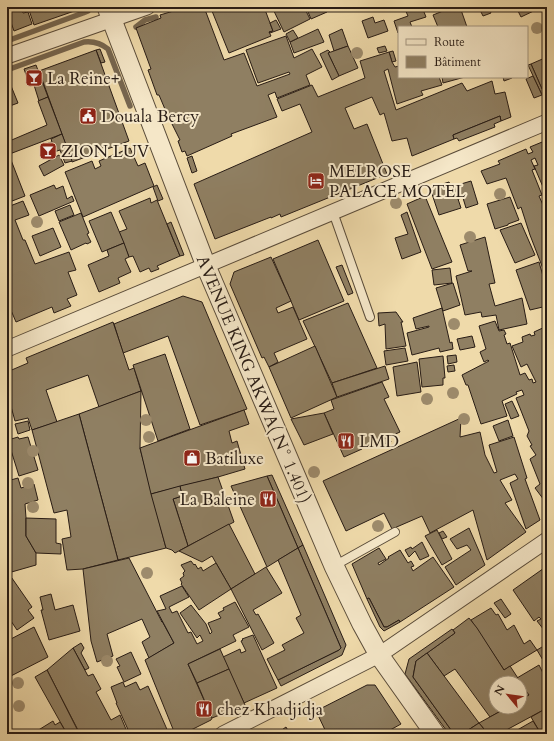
<svg xmlns="http://www.w3.org/2000/svg" width="554" height="741" viewBox="0 0 554 741" font-family="Cardo,serif">
<rect width="100%" height="100%" fill="#efdaaa"/>
<filter id="stains"><feTurbulence type="fractalNoise" baseFrequency=".005" numOctaves="4"/><feColorMatrix values="0 0 0 0 .2 0 0 0 0 .09 0 0 0 0 .02 0 0 0 .5 -.17"/></filter>
<radialGradient id="worn" r=".72"><stop offset=".6" stop-color="#630" stop-opacity="0"/><stop offset="1" stop-color="#630" stop-opacity=".3"/></radialGradient>
<g fill="none" stroke-linecap="round" stroke-linejoin="round">
<!-- stream -->
<g stroke="#776750" stroke-width="5.5">
<path d="M136,27L145,20L156,17"/>
<path d="M7,41L83,13L88,11L90,7"/>
<path d="M7,70L84,42C93,41 102,44 108,49L130,106"/>
</g>
</g>
<!-- building -->
<g fill="#8f7f62" stroke="#281c15">
<path d="M17,7H21L23,13L28,12L32,24L14,31L7,11Z"/>
<path d="M28,7H86L34,25Z"/>
<path d="M187,7H204L224,60L244,53L257,86L290,74L289,72L258,83L246,50L286,36L294,58L312,49L322,67L306,75L310,85L277,98L275,92L268,95L277,117L231,134L232,136L187,156L185,151L182,152L178,141L180,140L172,124L174,122L173,119L170,121L159,95H157L148,70L151,69L136,28L161,18L160,15Z"/>
<path d="M222,7H264L273,31L269,32L271,36L229,53L212,11Z"/>
<path d="M272,7H304L310,19L284,32Z"/>
<path d="M306,7H325L327,12L311,19Z"/>
<path d="M404,7H422L426,17L410,22L412,27H399L398,33L394,21L408,16Z"/>
<path d="M453,7H460L467,27H438L433,15Z"/>
<path d="M488,7L491,13L483,16L480,10Z"/>
<path d="M490,7H500L492,11Z"/>
<path d="M521,7H542L521,17L517,9Z"/>
<path d="M373,17L375,23L384,20L388,31L368,38L362,21Z"/>
<path d="M276,20L281,29L270,33L269,32L273,31L270,23Z"/>
<path d="M318,29L324,42L294,53L290,42Z"/>
<path d="M342,29L348,46L334,51L329,35Z"/>
<path d="M293,30L298,38L290,42L286,34Z"/>
<path d="M348,46L358,68L339,76L328,53Z"/>
<path d="M385,46L387,51L379,53L377,48Z"/>
<path d="M100,49L105,62L101,63L96,50Z"/>
<path d="M96,50L129,141L72,162L39,71Z"/>
<path d="M328,50L330,52L328,53L339,76L332,80L320,54Z"/>
<path d="M393,51L396,61L392,62L389,52Z"/>
<path d="M389,52L392,62L395,67L399,66V77H439L442,85L421,91L423,95L397,104L388,69L384,71L396,110L462,83L467,91L492,81L495,94L505,92L511,117L501,121L500,116L453,135L454,139L412,156L407,138L392,141L384,113L380,115L372,97L345,108L354,129L367,124L387,174L281,217L280,214L271,218V217L215,239L194,184L312,132L300,104L282,111L277,99L312,85L318,97L365,78L360,61Z"/>
<path d="M547,57V87L542,89L531,64Z"/>
<path d="M531,64L542,89L547,87V93L542,95L528,65Z"/>
<path d="M36,65L48,97L39,101L34,85L30,86L24,69Z"/>
<path d="M7,76L18,103L7,107Z"/>
<path d="M533,76L542,95L534,98L526,79Z"/>
<path d="M442,77H465L443,83Z"/>
<path d="M503,77H512V78L504,81Z"/>
<path d="M48,97L62,134L7,155V142L47,125L38,101Z"/>
<path d="M7,108L10,117L7,118Z"/>
<path d="M500,116L501,121L494,124L495,127L459,141L457,138L454,139L453,135Z"/>
<path d="M62,134L72,161L65,163L60,150L51,153L48,143L52,142L51,139Z"/>
<path d="M547,140V189L546,186L543,187L534,166L538,165L535,158L531,160L535,169L532,170L542,195L539,196L543,205L547,203V279L530,235L521,207L518,209L506,178L487,184L481,171L500,164L498,161L526,149L528,154L533,152L530,147Z"/>
<path d="M130,148L138,166L145,163L154,186L83,217L65,172L92,161L95,169L101,166L99,161Z"/>
<path d="M59,155L64,165L44,176L39,166Z"/>
<path d="M192,156L197,171L192,173L187,158Z"/>
<path d="M11,160L25,196L7,203V162Z"/>
<path d="M471,181L478,204L466,208L463,198L458,199L461,208L439,215L430,188L449,182L451,187Z"/>
<path d="M54,185L56,189L63,186L67,199L72,196L74,201L39,216L30,195Z"/>
<path d="M157,185L163,199L158,201L153,187Z"/>
<path d="M425,196L452,262L432,269L407,204Z"/>
<path d="M510,197L519,220L508,224V225L495,229L487,204Z"/>
<path d="M150,198L151,203L157,200L180,256L157,266L159,269L151,272L149,268L140,272L133,256L129,257L119,232L127,229L119,211Z"/>
<path d="M23,201L29,215L15,220L23,240H25L35,264L69,252L76,270L68,272L77,295L67,299L71,306L54,313L52,307L16,322L7,301V204L8,203L10,206Z"/>
<path d="M70,205L74,215L59,221L55,211Z"/>
<path d="M111,212L124,243L102,252L89,221Z"/>
<path d="M407,212L421,252L402,259L395,238L408,234L401,215Z"/>
<path d="M81,213L89,233L87,234L91,242L87,244L86,243L71,250L59,222Z"/>
<path d="M171,222L184,255L180,256L167,224Z"/>
<path d="M521,223L535,255L515,263L500,230Z"/>
<path d="M53,228L61,247L40,256L32,236Z"/>
<path d="M485,237L495,283L489,284L495,306L522,298L527,324L499,330L496,315L482,317L481,312L465,315L456,276L472,271H468L460,245Z"/>
<path d="M318,240L344,301L299,320L273,259Z"/>
<path d="M124,243L129,257L125,259L131,272L118,278L120,283L99,292L88,265L109,256L107,250Z"/>
<path d="M271,257L291,301L276,308L278,313L293,307L307,339L274,353L278,362L269,367L264,357L262,358L230,284L234,272Z"/>
<path d="M539,262L545,283L547,282V306L530,310L516,270Z"/>
<path d="M342,265L353,293L348,295L336,267Z"/>
<path d="M450,268L452,283L434,285L432,270Z"/>
<path d="M453,283L460,305L443,311L436,288Z"/>
<path d="M183,296L202,302L247,409L200,425L168,336L123,353L114,324Z"/>
<path d="M348,303L377,368L332,383L303,321Z"/>
<path d="M7,306L10,315L7,317Z"/>
<path d="M442,308L450,343L452,342L453,349L440,352L439,348L412,355L407,333L429,327V326L416,329L413,318Z"/>
<path d="M396,312L403,322H401L406,346L386,349L385,324L379,326L378,313Z"/>
<path d="M495,321L499,331L504,330L506,334L504,335L507,344L510,343L520,375L525,373L529,380L532,379L533,383L536,382L527,364L521,367L512,346L523,342L522,337L530,334L531,336L535,335L534,332L547,326V355H545L547,360V369L543,371L545,377L547,376V504L535,488L540,484L530,459L536,455L530,446L532,445L527,436L529,431L516,398L524,395L522,390L516,392L517,394L502,401L507,416L481,424L468,385H466L462,375L489,361L488,360L484,362L480,352L486,349L479,326Z"/>
<path d="M113,322L129,370L134,368L141,391L99,407L88,375L46,390L57,422L32,430L28,418L15,421L7,392V372L28,363L26,358Z"/>
<path d="M472,336L475,347L460,350L457,339Z"/>
<path d="M315,346L337,397L291,418L269,367Z"/>
<path d="M405,348L408,361L386,365L384,351Z"/>
<path d="M165,354L190,429L158,441L133,365Z"/>
<path d="M456,355L457,362L448,364L447,356Z"/>
<path d="M443,356L445,378H443V385L422,387L419,359Z"/>
<path d="M417,362L421,392L397,396L393,367Z"/>
<path d="M454,365L455,371L448,372L447,366Z"/>
<path d="M385,366L389,379L337,397L332,383Z"/>
<path d="M382,382L389,397L384,399L400,432L373,444V442L361,447L362,449L344,457L324,413L334,409L331,400Z"/>
<path d="M141,391L140,448L166,548L118,560L79,414Z"/>
<path d="M512,401L519,416L511,419L505,404Z"/>
<path d="M244,410L249,424L229,431L232,443L237,441L245,469L218,477L151,494L140,448Z"/>
<path d="M324,413L333,434L304,445L291,419Z"/>
<path d="M79,414L118,560L83,569L67,570L62,539L71,537L67,510L54,513L32,430Z"/>
<path d="M461,418L460,437L480,432L485,455L494,473L497,472L489,445L514,437L527,478L525,479L540,520L526,529L510,483L518,479L515,474L500,480L512,500L505,503L526,532L487,560L473,510L430,533L422,516L392,529L384,513L346,531L323,481Z"/>
<path d="M508,420L513,436L499,441L493,426Z"/>
<path d="M28,421L30,430L18,434L15,424Z"/>
<path d="M18,437L19,439L28,437L38,470L19,476L10,447L11,446L8,440Z"/>
<path d="M389,437L391,442L381,445L380,441Z"/>
<path d="M272,475L303,545L298,548L267,476Z"/>
<path d="M267,476L298,548L267,567L231,486Z"/>
<path d="M218,477L234,522L188,546L173,499L182,496L180,486Z"/>
<path d="M18,478L21,488L34,484L38,500L25,504L26,518V536L36,553V565L8,573L7,571V496L11,495L7,485V481Z"/>
<path d="M180,486L182,496L173,499L188,546L175,553L172,550L166,548L151,494Z"/>
<path d="M26,518L56,519V543L61,544V554L36,553L26,536Z"/>
<path d="M229,524L255,574L231,589L212,556L202,562L179,551Z"/>
<path d="M469,528L485,565L456,585L445,567L471,550L467,545L457,549L450,539Z"/>
<path d="M437,530L452,559L442,565L425,536Z"/>
<path d="M443,531L447,537L442,539L439,533Z"/>
<path d="M422,542L429,556L420,560L415,551L409,557L405,550L411,547L412,549Z"/>
<path d="M303,545L346,645L342,655L281,686L278,680L339,650L341,648L298,548Z"/>
<path d="M298,548L341,648L339,650L278,680L267,659L285,650L282,645L304,633L296,618L301,615L278,560Z"/>
<path d="M379,548L386,559L378,563L379,565L389,558L388,557L400,550L408,563L411,561L414,566L411,567L413,571L433,557L454,587L400,622L399,620L387,627H384L369,598L367,599L352,564Z"/>
<path d="M129,558L162,622V621L174,643L149,658L142,642L150,637L142,619L107,634L113,656L97,662L91,641L83,569Z"/>
<path d="M191,561L194,565L195,564L198,569L201,567L203,571L216,563L231,589L199,610L181,584L182,583L180,579L184,576L183,573L185,571L181,565Z"/>
<path d="M547,566V628L544,630L537,621L541,619L539,617L534,621L513,590Z"/>
<path d="M266,567L282,593L253,610L256,615L258,614L274,643L262,650L231,589Z"/>
<path d="M7,571L32,607L28,610L34,618L17,630L11,621L7,624Z"/>
<path d="M182,586L189,597L169,607L172,613L177,611L188,633L191,632L197,644L203,641L200,635L197,638L180,613L191,605L206,624L210,634L212,632L208,623L221,618L218,613L224,610L223,608L235,602L249,627L233,635L236,641L188,664L212,718L211,720L183,734H175L145,660L174,643L157,611L166,609L160,596Z"/>
<path d="M51,594L55,610L73,605L80,631L49,640L41,610H43L40,597Z"/>
<path d="M369,598L384,627H387L399,620L400,622L384,631L380,627L367,599Z"/>
<path d="M501,599L511,614L505,618L494,603Z"/>
<path d="M491,608L496,615L498,614L507,630L514,625L524,644L530,640L537,650L504,670L471,620Z"/>
<path d="M469,618L477,628L504,670L510,666L529,695L520,700V683H496V707H508L490,717L455,669L444,676L427,653L455,633L453,630Z"/>
<path d="M34,627L48,657L7,678V641Z"/>
<path d="M452,629L455,633L416,661L413,677L454,734H449L405,674L409,659Z"/>
<path d="M253,635L277,688L244,703L223,657L240,649L241,653L246,651L241,641L243,640L242,639Z"/>
<path d="M81,643L84,648L81,653L89,668L85,670L73,648Z"/>
<path d="M547,644V667L537,650Z"/>
<path d="M73,648L88,676L93,674L101,689L96,692L111,720L120,715L128,734H80L47,670Z"/>
<path d="M220,649L229,669L197,683L188,664Z"/>
<path d="M131,652L141,674L124,682L117,667L120,666L116,659Z"/>
<path d="M427,653L479,723L462,734H454L413,677L416,661Z"/>
<path d="M539,665L543,673L547,670V708L499,734H488L479,723L508,707H520V700L529,695L517,678Z"/>
<path d="M229,669L245,705L212,718L197,683Z"/>
<path d="M47,670L77,729L69,734H67L35,677Z"/>
<path d="M123,682L125,687L136,682L140,690L148,686L169,734H130L116,703H117L111,687Z"/>
<path d="M367,685H375L401,724L383,734H327L316,711Z"/>
<path d="M547,708V734H541L531,717Z"/>
<path d="M53,721L55,725L60,722L67,734H32Z"/>
<path d="M533,721L541,734H513L512,733Z"/>
<path d="M479,723L488,734H462Z"/>
<path d="M286,727L290,734H276Z"/>
<path d="M22,730L24,734H15Z"/>
</g>
<g fill="none" stroke-linecap="round" stroke-linejoin="round">
<defs>
<g id="service">
<path d="M333,212L370,317"/>
<path d="M334,566L395,532"/>
</g>
<g id="minor">
<path d="M7,56L147,7"/>
<path d="M7,349L547,122"/>
<path d="M223,734L379,655L547,540"/>
</g>
<path id="tertiary" d="M107,7L206,266L334,566L362,624L379,655L435,734"/>
</defs>
<!-- service casing -->
<use href="#service" stroke="#5a4c3a" stroke-width="10"/>
<!-- minor casing -->
<use href="#minor" stroke="#5a4c3a" stroke-width="17"/>
<!-- tertiary casing -->
<use href="#tertiary" stroke="#5a4c3a" stroke-width="21"/>
<!-- service -->
<use href="#service" stroke="#f5e7c8" stroke-width="8"/>
<!-- minor -->
<use href="#minor" stroke="#f5e7c8" stroke-width="15"/>
<!-- tertiary -->
<use href="#tertiary" stroke="#f5e7c8" stroke-width="19"/>
</g>
<!-- trees -->
<g fill="#9d8b6c">
<circle cx="537" cy="28" r="6"/>
<circle cx="357" cy="53" r="6"/>
<circle cx="500" cy="194" r="6"/>
<circle cx="396" cy="203" r="6"/>
<circle cx="37" cy="222" r="6"/>
<circle cx="470" cy="237" r="6"/>
<circle cx="454" cy="324" r="6"/>
<circle cx="453" cy="393" r="6"/>
<circle cx="427" cy="399" r="6"/>
<circle cx="464" cy="419" r="6"/>
<circle cx="146" cy="420" r="6"/>
<circle cx="149" cy="437" r="6"/>
<circle cx="33" cy="451" r="6"/>
<circle cx="314" cy="472" r="6"/>
<circle cx="28" cy="483" r="6"/>
<circle cx="33" cy="507" r="6"/>
<circle cx="378" cy="526" r="6"/>
<circle cx="147" cy="573" r="6"/>
<circle cx="107" cy="661" r="6"/>
<circle cx="18" cy="683" r="6"/>
<circle cx="19" cy="706" r="6"/>
</g>
<!-- icons -->
<defs>
<symbol id="bar-square" viewBox="-11 -11 22 22"><rect x="-9" y="-9" width="18" height="18" rx="4" fill="#8f2418" stroke="#f5e7c8"/><path d="M-6-5H6L.8 .8V4.5H3.5V6h-7V4.5H-.8V.8Z" fill="#fff"/></symbol>
<symbol id="civic-square" viewBox="-11 -11 22 22"><rect x="-9" y="-9" width="18" height="18" rx="4" fill="#8f2418" stroke="#f5e7c8"/><path d="M-.6-6.5H3V-4.5H.6V-3L4-1V1h2V6H-6V1h2V-1L-.6-3ZM-1.2 2.5V6h2.4V2.5Z" fill="#fff"/></symbol>
<symbol id="hotel-square" viewBox="-11 -11 22 22"><rect x="-9" y="-9" width="18" height="18" rx="4" fill="#8f2418" stroke="#f5e7c8"/><path d="M-6-4.5h1.5V1H6V5H4.5V3h-9V5H-6ZM-4 0a1.8 1.8 0 1 1 3.6 0ZM.5 0V-2.5h3Q6-2.5 6 0Z" fill="#fff"/></symbol>
<symbol id="restaurant-square" viewBox="-11 -11 22 22"><rect x="-9" y="-9" width="18" height="18" rx="4" fill="#8f2418" stroke="#f5e7c8"/><path d="M-5-6h1v4h1v-4h1v4h1v-4h1v5L-1.5 .5V6h-2V.5L-5-1ZM5-6V6H3V1.5H1.5Q1.5-4 5-6Z" fill="#fff"/></symbol>
<symbol id="shop-square" viewBox="-11 -11 22 22"><rect x="-9" y="-9" width="18" height="18" rx="4" fill="#8f2418" stroke="#f5e7c8"/><path d="M-5-2.5h2.3a2.7 3.5 0 0 1 5.4 0H5L5.5 6h-11ZM-1.5-2.5h3a1.5 2.3 0 0 0-3 0Z" fill="#fff"/></symbol>
</defs>
<g fill-rule="evenodd">
<use href="#bar-square" x="24" y="68" width="20" height="20"/>
<use href="#civic-square" x="78" y="106" width="20" height="20"/>
<use href="#bar-square" x="38" y="141" width="20" height="20"/>
<use href="#hotel-square" x="306" y="171" width="20" height="20"/>
<use href="#restaurant-square" x="336" y="431" width="20" height="20"/>
<use href="#shop-square" x="182" y="448" width="20" height="20"/>
<use href="#restaurant-square" x="258" y="489" width="20" height="20"/>
<use href="#restaurant-square" x="194" y="699" width="20" height="20"/>
</g>
<g text-anchor="middle" stroke-width="4" stroke-linejoin="round" paint-order="stroke">
<!-- poi labels -->
<g font-size="17" fill="#281c15" stroke="#f5e7c8" text-anchor="start">
<text x="47" y="84">La Reine+</text>
<text x="101" y="122">Douala Bercy</text>
<text x="61" y="157">ZION LUV</text>
<text x="329" y="177">MELROSE<tspan x="329" dy="20">PALACE MOTEL</tspan></text>
<text x="359" y="447">LMD</text>
<text x="205" y="464">Batiluxe</text>
<text x="255" y="505" text-anchor="end">La Baleine</text>
<text x="217" y="715">chez Khadjidja</text>
</g>
<!-- street labels -->
<g font-size="17" fill="#281c15" stroke="#f5e7c8">
<text transform="translate(254 379) rotate(67)" y="6">AVENUE KING AKWA( N° 1.401)</text>
</g>
</g>
<!-- margin -->
<rect width="554" height="741" fill="none" stroke="#efdaaa" stroke-width="24"/>
<rect x="8" y="8" width="538" height="725" fill="none" stroke="#281c15" stroke-width="2"/>
<rect x="12" y="12" width="530" height="717" fill="none" stroke="#281c15"/>
<!-- legend -->
<rect x="398" y="26" width="130" height="52" fill="#f5e7c8" stroke="#a39680"/>
<rect x="406" y="39" width="20" height="6" fill="#f5e7c8" stroke="#a39680"/>
<text x="434" y="46" font-size="12" fill="#281c15">Route</text>
<rect x="406" y="56" width="20" height="12" fill="#8f7f62" stroke="#a39680"/>
<text x="434" y="66" font-size="12" fill="#281c15">Bâtiment</text>
<!-- north arrow -->
<g transform="translate(508 695) rotate(299)"><circle r="19" fill="#f5e7c8" stroke="#a39680"/>
<path d="M0-3L7 15L0 10L-7 15Z" fill="#8f2418"/>
<text y="-6" font-size="11" font-weight="bold" text-anchor="middle" fill="#281c15">N</text>
</g>
<rect width="100%" height="100%" filter="url(#stains)"/>
<rect width="100%" height="100%" fill="url(#worn)"/>
</svg>
